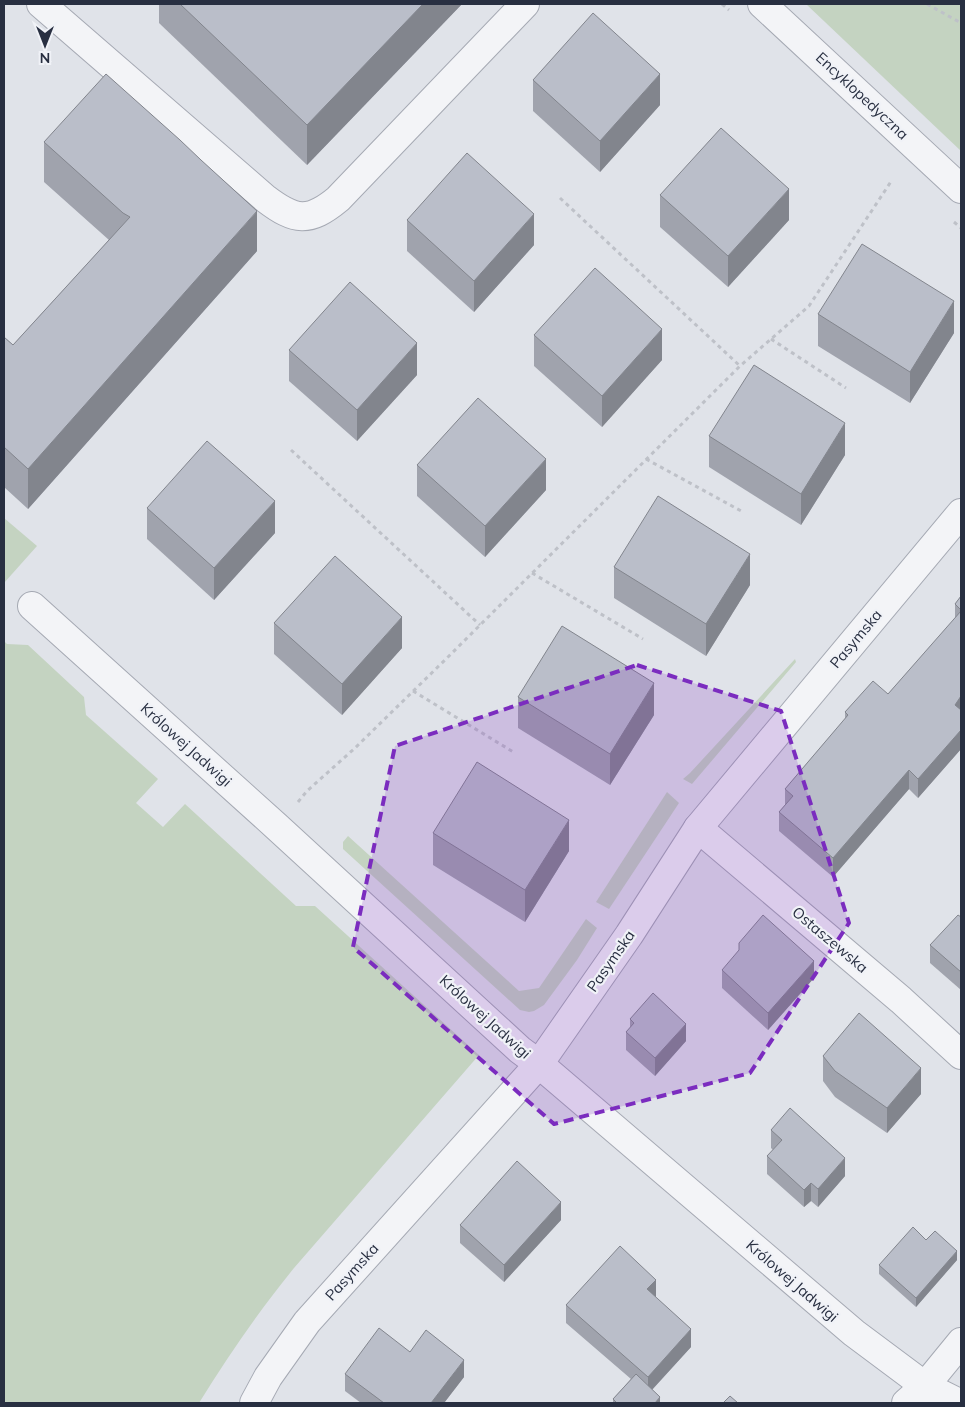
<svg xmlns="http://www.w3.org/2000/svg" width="965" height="1407" viewBox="0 0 965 1407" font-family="Mulish,sans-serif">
<rect width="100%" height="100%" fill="#e0e3e9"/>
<!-- green -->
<g fill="#c4d3c1">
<path d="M806,4H961V151Z"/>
<path d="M4,518L37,546L4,583Z"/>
<path d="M4,641L7,644L28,645L84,697L86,715L158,779L136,803L163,827L185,804L296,906H315L479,1055L294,1268C259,1311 228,1356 199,1403H4Z"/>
<path d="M795,659L796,662L692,784L683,779L690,773Z"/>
<path d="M667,792L679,803L609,909L596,902Z"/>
<path d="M348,836L519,991L539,988L586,919L597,928L577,960L544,1005L534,1011L529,1012L520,1010L343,849V842Z"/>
</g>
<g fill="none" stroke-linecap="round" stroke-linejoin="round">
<defs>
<g id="minor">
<path d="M41,4L266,199C295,221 309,223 338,199L525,4"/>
<path d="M762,4L961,189"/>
<path d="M32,606L276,826L520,1050L539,1064L854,1333L925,1386L959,1403"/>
<path d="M698,828L901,1000L961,1055"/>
<path d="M254,1403L268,1377L307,1322L539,1064L629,935L698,828L961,513"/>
<path d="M906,1403L925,1386L961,1342"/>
</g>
</defs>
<!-- minor casing -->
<use href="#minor" stroke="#a5a9b3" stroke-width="30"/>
<!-- path -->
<g stroke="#bec1c8" stroke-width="3" stroke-dasharray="4 4" stroke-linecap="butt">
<path d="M722,4L729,10"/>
<path d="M927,4L961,23"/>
<path d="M560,198L740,366"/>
<path d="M954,222L961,228"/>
<path d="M771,339L846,388"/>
<path d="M291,450L480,625"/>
<path d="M646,459L743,512"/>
<path d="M532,573L643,639"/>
<path d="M413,691L515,753"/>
<path d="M298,802L307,791L355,748L447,658L740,366L809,306L892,180"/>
</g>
<!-- minor -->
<use href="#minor" stroke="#f3f4f7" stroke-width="28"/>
</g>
<!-- wall -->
<g fill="#a0a3ad">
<path d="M159,4H462L307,165L159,23Z"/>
<path d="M533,80L660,105L600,172L533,111Z"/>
<path d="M44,142L257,251L28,509L4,487V337L13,345L109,240L44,182Z"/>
<path d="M660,195L789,220L728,287L660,227Z"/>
<path d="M407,220L534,245L474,312L407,251Z"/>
<path d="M818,314L954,333L910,403L818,346Z"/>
<path d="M534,335L662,360L602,427L534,366Z"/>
<path d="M289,350L417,375L357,441L289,381Z"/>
<path d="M709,436L845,455L801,525L709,467Z"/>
<path d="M417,465L546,490L485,557L417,496Z"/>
<path d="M147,508L275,533L214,600L147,539Z"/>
<path d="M614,567L750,585L706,656L614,598Z"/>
<path d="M961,596V749L918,798L909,789L833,877L779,831V812L785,805V789L845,719V712L888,694L955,619V604Z"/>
<path d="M274,623L402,648L342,715L274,654Z"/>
<path d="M518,697L654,715L610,785L518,728Z"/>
<path d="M433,833L569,851L525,922L433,865Z"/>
<path d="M961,917V990L930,963V945Z"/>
<path d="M722,970L814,978L768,1030L722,988Z"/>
<path d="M630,1019L686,1041L655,1076L626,1050V1032L630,1028Z"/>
<path d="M823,1056L921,1094L887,1133L835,1097L823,1081Z"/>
<path d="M771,1130L845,1176L818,1207L811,1201L804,1207L767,1174V1156L773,1150L771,1148Z"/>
<path d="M961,1166V1187L960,1186V1168Z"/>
<path d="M561,1220L504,1282L460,1243V1225Z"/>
<path d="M926,1240L957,1260L916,1307L879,1274V1265Z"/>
<path d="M656,1298L691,1347L652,1390L660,1403H613V1399L631,1379L566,1323V1305Z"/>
<path d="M410,1352L464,1377L444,1403H361L345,1391V1374Z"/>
</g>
<!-- shaded-wall -->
<g fill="#82858d">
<path d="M423,4H462L307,165V125Z"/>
<path d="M660,74V105L600,172V141Z"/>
<path d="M789,189V220L728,287V256Z"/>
<path d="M257,211V251L28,509V469Z"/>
<path d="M534,214V245L474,312V281Z"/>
<path d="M954,301V333L910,403V372Z"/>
<path d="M662,329V360L602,427V396Z"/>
<path d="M417,343V375L357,441V410Z"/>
<path d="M845,423V455L801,525V494Z"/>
<path d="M546,459V490L485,557V526Z"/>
<path d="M275,501V533L214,600V568Z"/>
<path d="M750,554V585L706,656V624Z"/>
<path d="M402,617V648L342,715V684Z"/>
<path d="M654,683V715L610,785V754Z"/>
<path d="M961,696V716L955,705Z"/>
<path d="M961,730V749L918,798V779Z"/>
<path d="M909,770V789L833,877V858Z"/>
<path d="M569,820V851L525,922V890Z"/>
<path d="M814,961V978L768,1030V1013Z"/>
<path d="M686,1024V1041L655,1076V1058Z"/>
<path d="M921,1068V1094L887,1133V1108Z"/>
<path d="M845,1158V1176L818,1207V1189Z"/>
<path d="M811,1183V1201L804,1207V1190Z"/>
<path d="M561,1202V1220L504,1282V1265Z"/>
<path d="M957,1251V1260L916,1307V1298Z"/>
<path d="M656,1280V1298L647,1289Z"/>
<path d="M691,1329V1347L648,1394V1377Z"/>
<path d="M464,1360V1377L444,1403H431Z"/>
<path d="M660,1397V1403H655Z"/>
</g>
<!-- building -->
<g fill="#babec9" stroke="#82858d">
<path d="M180,4H423L307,125Z"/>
<path d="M593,13L660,74L600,141L533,80Z"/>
<path d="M106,74L180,140L201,160L257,211L28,469L4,447V337L13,345L130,217L123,213L44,142Z"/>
<path d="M721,128L789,189L728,256L660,195Z"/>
<path d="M467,153L534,214L474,281L407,220Z"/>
<path d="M862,244L954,301L910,372L818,314Z"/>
<path d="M595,268L662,329L602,396L534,335Z"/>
<path d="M350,282L417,343L357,410L289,350Z"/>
<path d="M754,365L845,423L801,494L709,436Z"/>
<path d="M478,398L546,459L485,526L417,465Z"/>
<path d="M207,441L275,501L214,568L147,508Z"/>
<path d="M658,496L750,554L706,624L614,567Z"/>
<path d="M335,556L402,617L342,684L274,623Z"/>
<path d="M961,596V610L955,604Z"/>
<path d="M961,611V696L955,705L961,710V730L918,779L909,770L833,858L779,812L793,796L785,789L848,715L845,712L873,681L888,694Z"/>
<path d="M562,626L654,683L610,754L518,697Z"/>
<path d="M477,762L569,820L525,890L433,833Z"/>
<path d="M763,915L814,961L768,1013L722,970L739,950V943Z"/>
<path d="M958,915L961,917V972L930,945Z"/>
<path d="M653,993L686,1024L655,1058L626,1032L634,1023L630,1019Z"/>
<path d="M859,1013L921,1068L887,1108L835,1071L823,1056Z"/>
<path d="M790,1108L845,1158L818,1189L811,1183L804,1190L767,1156L782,1140L771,1130Z"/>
<path d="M517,1161L561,1202L504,1265L460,1225Z"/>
<path d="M913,1227L926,1240L935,1231L957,1251L916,1298L879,1265Z"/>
<path d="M620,1246L656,1280L647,1289L691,1329L648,1377L566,1305Z"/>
<path d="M379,1328L410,1352L426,1330L464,1360L431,1403H384L345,1374Z"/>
<path d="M636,1374L660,1397L655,1403H617L613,1399Z"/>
<path d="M730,1396L738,1403H723Z"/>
</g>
<!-- marked area -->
<path fill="#7b2cbf" fill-opacity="0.2" stroke="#7b2cbf" stroke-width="4" stroke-dasharray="10 6" stroke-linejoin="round" d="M637,665L781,711L849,923L750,1073L554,1124L353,947L395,746Z"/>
<g text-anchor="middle" stroke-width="4.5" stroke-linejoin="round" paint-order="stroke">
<!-- street labels -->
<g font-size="15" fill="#282f41" stroke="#f0f2f7">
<text transform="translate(862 96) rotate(43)" y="5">Encyklopedyczna</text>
<text transform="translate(856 639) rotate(-50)" y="5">Pasymska</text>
<text transform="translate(186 745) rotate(42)" y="5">Królowej Jadwigi</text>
<text transform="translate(830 940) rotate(40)" y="5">Ostaszewska</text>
<text transform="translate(611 961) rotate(-55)" y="5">Pasymska</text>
<text transform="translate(485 1017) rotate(42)" y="5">Królowej Jadwigi</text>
<text transform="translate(352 1272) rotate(-48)" y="5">Pasymska</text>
<text transform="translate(792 1281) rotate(41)" y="5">Królowej Jadwigi</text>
</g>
</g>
<!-- border -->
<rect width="965" height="1407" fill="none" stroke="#282f41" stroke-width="10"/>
<!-- north arrow -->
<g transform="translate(45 45) rotate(180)" stroke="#f0f2f7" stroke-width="4" paint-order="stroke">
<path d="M0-4L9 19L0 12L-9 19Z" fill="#282f41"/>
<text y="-8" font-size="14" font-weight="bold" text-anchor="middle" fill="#282f41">N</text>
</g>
</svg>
